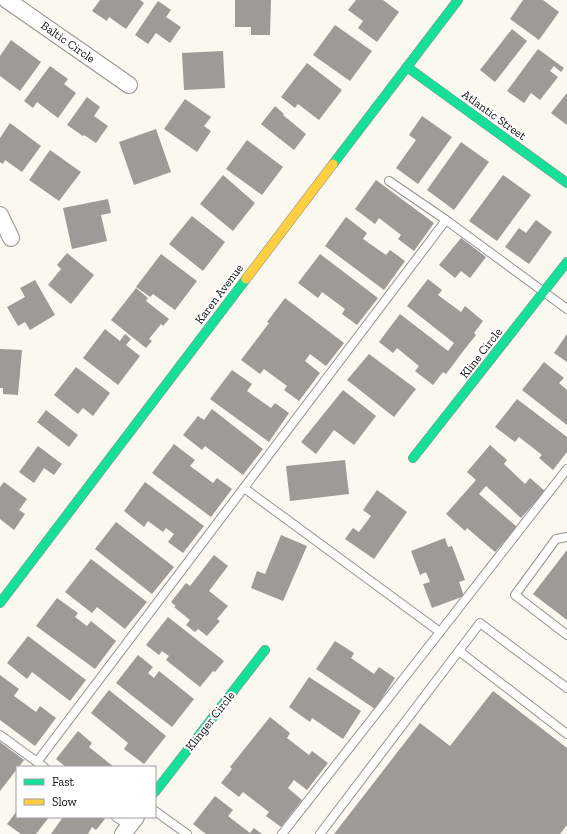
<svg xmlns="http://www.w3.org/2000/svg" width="567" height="834" viewBox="0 0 567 834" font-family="'Zilla Slab',serif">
<rect width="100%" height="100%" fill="#fbf8f0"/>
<!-- building -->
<g fill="#9e9a96">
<path d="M100,0H140L144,3L126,29L109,17L107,21L92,11Z"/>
<path d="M235,0H271L270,35H251V27H235Z"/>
<path d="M356,0H383L399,12L377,42L358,28L363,21L348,10Z"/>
<path d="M523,0H543L559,12L539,40L510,19Z"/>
<path d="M158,1L171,10L166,17L181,27L170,43L156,33L148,44L135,35Z"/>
<path d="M335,25L372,51L350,81L313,55Z"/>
<path d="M512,29L527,41L495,82L480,70Z"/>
<path d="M11,40L41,62L20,91L0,76V56Z"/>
<path d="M538,49L564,68L561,72L554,66L550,71L558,77L540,100L531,93L524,103L507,91Z"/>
<path d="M223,51L225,88L184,90L182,53Z"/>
<path d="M307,63L342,90L319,120L298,104L295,108L281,97Z"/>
<path d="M50,66L68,79L64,84L76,93L58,118L37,102L33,108L24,101Z"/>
<path d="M567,93V125L551,113Z"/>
<path d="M87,97L100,107L94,116L108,126L96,143L84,135L83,136L67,125Z"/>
<path d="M185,99L211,117L204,126L211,131L197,152L164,129Z"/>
<path d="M275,106L284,114L283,115L306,134L294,150L261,124Z"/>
<path d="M422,116L452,137L418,184L396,168L416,140L409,135Z"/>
<path d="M10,123L41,146L22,172L5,160L3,164L0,162V138Z"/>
<path d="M156,129L171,172L134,185L119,142Z"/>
<path d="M247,140L283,167L262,195L226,169Z"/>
<path d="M461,142L489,162L454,210L427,190Z"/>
<path d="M50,150L81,172L59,201L29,180Z"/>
<path d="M223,175L255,203L233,231L200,204Z"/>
<path d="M503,175L531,195L497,241L469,221Z"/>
<path d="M376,180L434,223L414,251L398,239L401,235L379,218L375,224L355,209Z"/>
<path d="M108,199L111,213L101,215L107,241L72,249L63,208Z"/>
<path d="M192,216L225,242L203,271L169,244Z"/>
<path d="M346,217L367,233L363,239L386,255L390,250L405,261L384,290L325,246Z"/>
<path d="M536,220L552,232L529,264L505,247L519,228L526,233Z"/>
<path d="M461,238L486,257L470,278L461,271L455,278L439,265Z"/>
<path d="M67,253L94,275L71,304L48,285L61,269L57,265Z"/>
<path d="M161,254L197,281L175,310L153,294L150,297L136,287Z"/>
<path d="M320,254L378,298L357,325L342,314L345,309L322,292L318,298L298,283Z"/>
<path d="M428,279L442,290L438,295L461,312L465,306L483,321L474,333L476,335L464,350L446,374L443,372L433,385L415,371L419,366L397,348L393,353L379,342L400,314L448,351L454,343L407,306Z"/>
<path d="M35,280L55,315L30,330L25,322L18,326L7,307L25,297L20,288Z"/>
<path d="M136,288L148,298L146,301L169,319L163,326L161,324L149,339L152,341L146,348L111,320Z"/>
<path d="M285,298L344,343L326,366L310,354L305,361L320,373L299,401L284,390L287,386L264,369L260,374L241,360L269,323L267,322Z"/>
<path d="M105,329L120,341L125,334L131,339L126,345L140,356L118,385L83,358Z"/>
<path d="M567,334V362L554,353Z"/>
<path d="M0,349L22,350L18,395L3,394V388H0Z"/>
<path d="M369,354L416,389L394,417L347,380Z"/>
<path d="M544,362L564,378L559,383L567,390V425L522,390Z"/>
<path d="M76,367L110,393L93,416L83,408L78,414L54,395Z"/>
<path d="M232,370L252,384L247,391L271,408L275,403L289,413L269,442L210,399Z"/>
<path d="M343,390L376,416L354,445L334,430L316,454L301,442Z"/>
<path d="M517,399L567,437V452L553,470L539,458L542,455L519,437L515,442L495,427Z"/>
<path d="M212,409L263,449L243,475L205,446L202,450L183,435L198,416L204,420Z"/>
<path d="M46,410L78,435L69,447L37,422Z"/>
<path d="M174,444L195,460L190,466L213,483L217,478L232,489L211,517L152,473Z"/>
<path d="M490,445L507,460L504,464L525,484L530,478L545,491L521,518L486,486L479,494L517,527L495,552L467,528L465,531L446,514L476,480L467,472Z"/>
<path d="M38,446L62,464L54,475L44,468L34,483L19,472Z"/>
<path d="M345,460L349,494L290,501L286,466Z"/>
<path d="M4,482L27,499L19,510L25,514L14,530L0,519V487Z"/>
<path d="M145,482L204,526L183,553L168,542L174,534L166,528L163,532L148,521L144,527L124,511Z"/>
<path d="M377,490L407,512L374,559L345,539L353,528L359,532L371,516L363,510Z"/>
<path d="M116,522L174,567L152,594L95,549Z"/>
<path d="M281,535L307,546L283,601L251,588L257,571L265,574Z"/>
<path d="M445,538L448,547L452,546L465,580L459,582L464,596L432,608L423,584L430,582L426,572L420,575L411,551Z"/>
<path d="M567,550V620L533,594Z"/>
<path d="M214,555L228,566L209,591L228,606L217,619L220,621L207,636L198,629L195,632L186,625L190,620L174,607L176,606L171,602L186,583L190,586Z"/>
<path d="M91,559L147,602L125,629L97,607L92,613L65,592Z"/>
<path d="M57,598L78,613L75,617L87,626L91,621L116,641L95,669L36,626Z"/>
<path d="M168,617L224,661L215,672L213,671L200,687L166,660L169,656L162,651L159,655L146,645Z"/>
<path d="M28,636L86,680L70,701L32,672L27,679L7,663Z"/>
<path d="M335,641L354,653L351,658L374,674L379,667L395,678L375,709L316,669Z"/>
<path d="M138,655L153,667L148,673L154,678L159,671L194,699L172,727L116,683Z"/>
<path d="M0,675L19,689L14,696L36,712L40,706L56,718L35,746L0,720Z"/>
<path d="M309,677L361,711L343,739L312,718L310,722L289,707Z"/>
<path d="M109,690L166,736L144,764L124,749L128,743L91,713Z"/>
<path d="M493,691L567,748V825L560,834H334L420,723L450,746Z"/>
<path d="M270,717L290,733L287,738L309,755L312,751L328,763L307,790L294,780L288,788L302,800L281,827L266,816L269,812L243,792L239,797L221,783L232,769L230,767Z"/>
<path d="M78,731L92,743L89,747L114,767H66L56,759Z"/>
<path d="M0,742L24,760L0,791Z"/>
<path d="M215,796L233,810L228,816L250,833L254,828L262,834H206L193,824Z"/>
<path d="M17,811V817H49L36,834H21L7,824Z"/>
<path d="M63,817H102L105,819L96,830L92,827L88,834H51Z"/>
</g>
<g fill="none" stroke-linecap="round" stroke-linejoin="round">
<defs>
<g id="lane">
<path d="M389,181L446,220L567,309"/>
<path d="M244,488L440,632L282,834"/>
<path d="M567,537L556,539L515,595L567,635"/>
<path d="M440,632L567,469"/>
<path d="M459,651L567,734"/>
<path d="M0,735L44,767"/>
<path d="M37,762L446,220"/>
<path d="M155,811L187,834"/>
<path d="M116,817L129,826"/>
<path d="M320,834L480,623L567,688"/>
</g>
<g id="street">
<path d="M7,0L129,85"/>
<path d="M0,215L11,238"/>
<path d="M123,834L136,817"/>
</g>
<g id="fast">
<path d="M407,67L567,183"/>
<path d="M333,164L458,0"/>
<path d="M413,458L567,262"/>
<path d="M0,603L246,279"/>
<path d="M155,792L265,650"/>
</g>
<path id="slow" d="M246,279L333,164"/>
</defs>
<!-- lane casing -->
<use href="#lane" stroke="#94938f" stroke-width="10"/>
<!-- street casing -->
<use href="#street" stroke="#94938f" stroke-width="18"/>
<!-- fast casing -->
<use href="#fast" stroke="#8b8986" stroke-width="10"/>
<!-- slow casing -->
<use href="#slow" stroke="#8b8986" stroke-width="10"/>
<!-- lane -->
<use href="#lane" stroke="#fefefd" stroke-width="8"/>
<!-- street -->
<use href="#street" stroke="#fefefd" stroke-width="16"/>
<!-- fast -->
<use href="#fast" stroke="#16e098" stroke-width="9"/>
<!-- slow -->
<use href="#slow" stroke="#ffcf43" stroke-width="9"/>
</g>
<g text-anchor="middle" stroke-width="4" stroke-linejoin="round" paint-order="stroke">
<!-- street labels -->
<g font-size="12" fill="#0d0d0d" stroke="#fff">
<text transform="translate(68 42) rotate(35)" y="4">Baltic Circle</text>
<text transform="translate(494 115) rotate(36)" y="4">Atlantic Street</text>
<text transform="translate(219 294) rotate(-53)" y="4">Karen Avenue</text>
<text transform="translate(481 353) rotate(-52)" y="4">Kline Circle</text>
<text transform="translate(210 721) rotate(-52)" y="4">Klinger Circle</text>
</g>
</g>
<!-- legend -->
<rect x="16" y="766" width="140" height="52" fill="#ffffff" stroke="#9e9e9e"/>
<rect x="24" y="779" width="20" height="6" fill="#16e098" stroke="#9e9e9e"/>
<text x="52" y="786" font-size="12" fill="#0d0d0d">Fast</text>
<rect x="24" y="799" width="20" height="6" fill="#ffcf43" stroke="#9e9e9e"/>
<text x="52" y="806" font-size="12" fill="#0d0d0d">Slow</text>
</svg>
